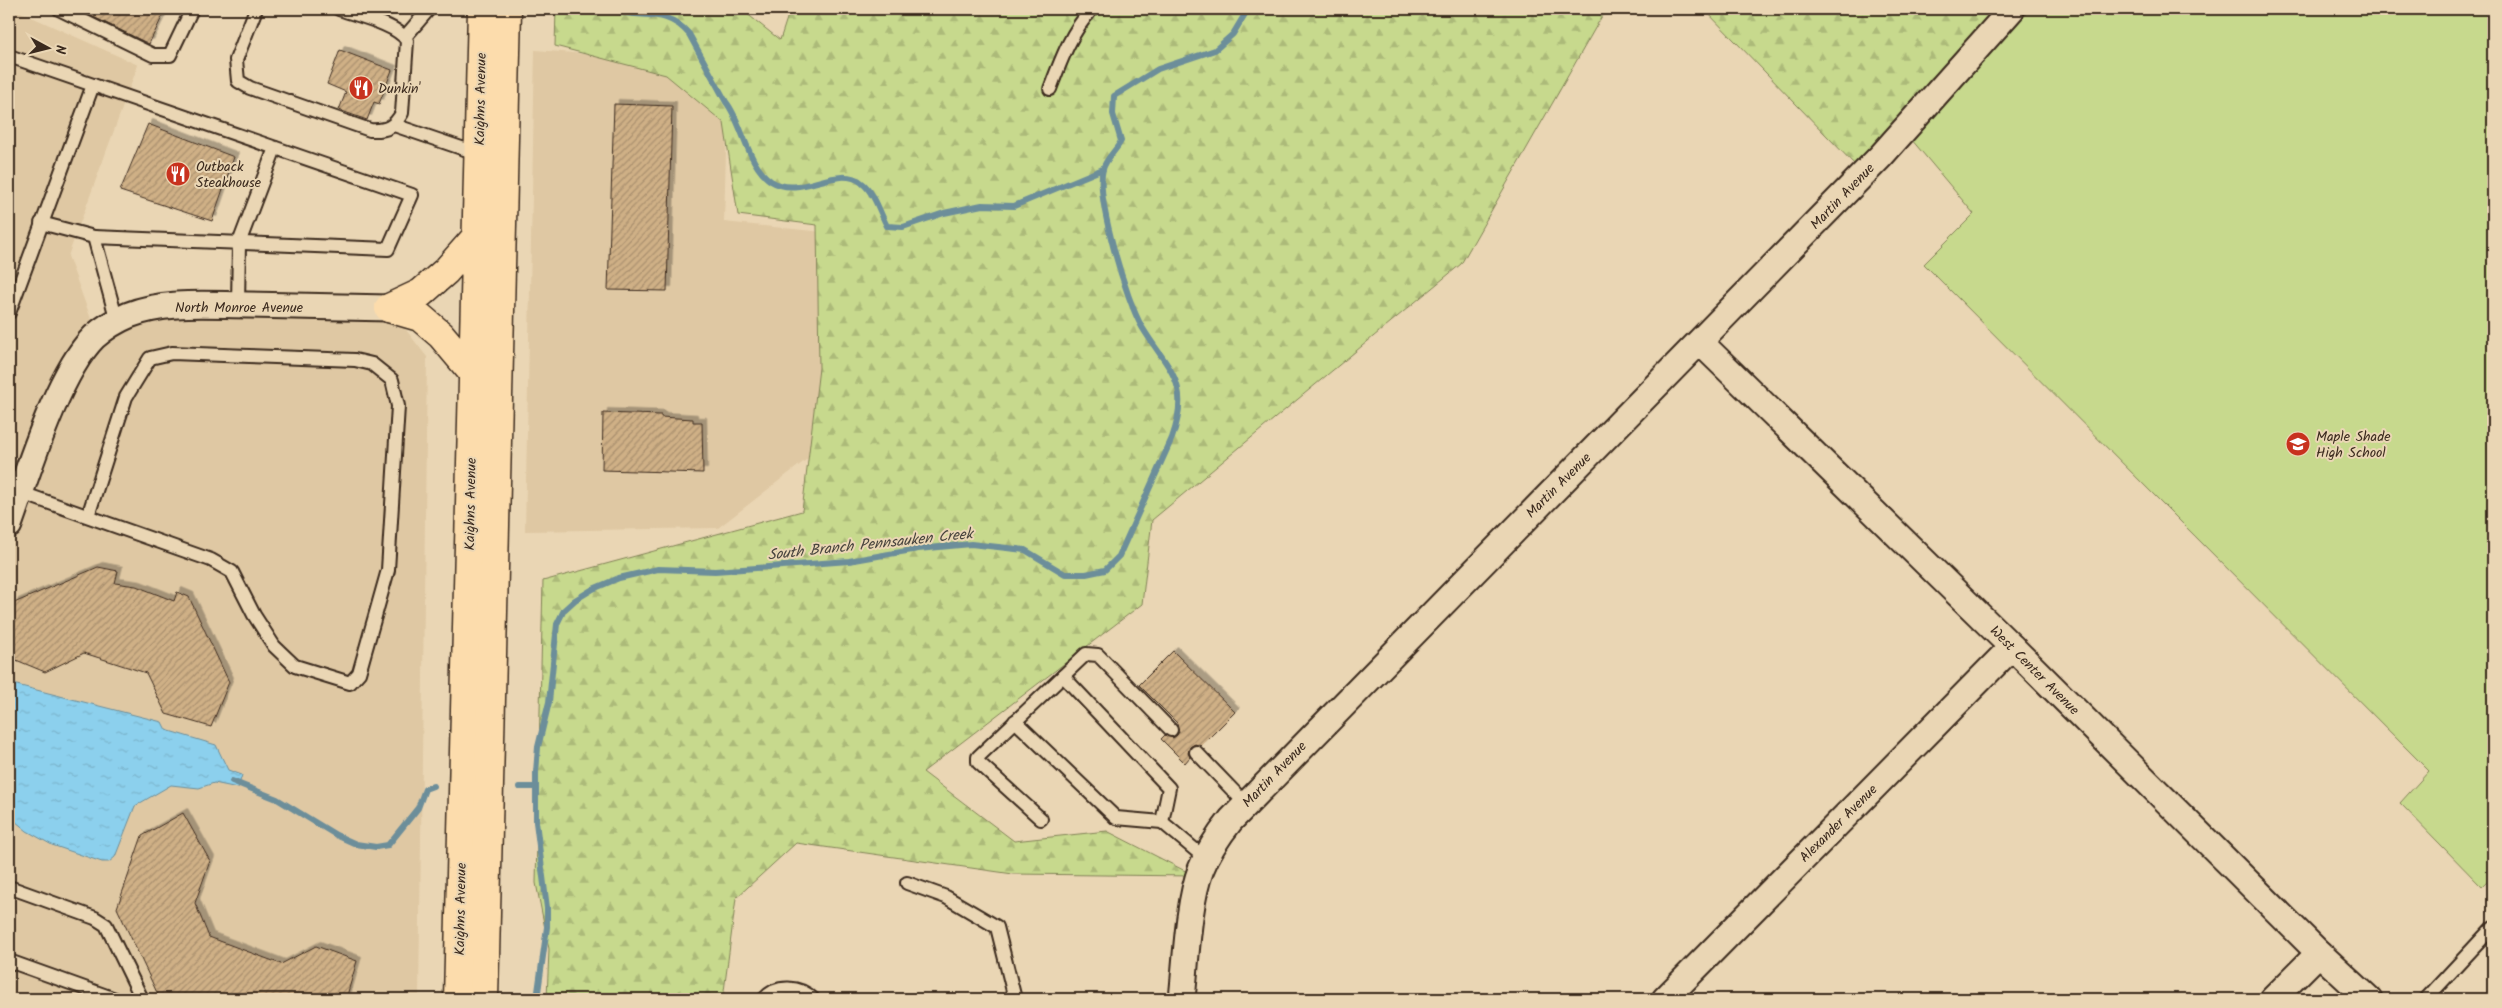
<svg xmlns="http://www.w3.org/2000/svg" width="2502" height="1008" viewBox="0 0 2502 1008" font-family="Kalam,sans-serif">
<defs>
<pattern id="forest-firs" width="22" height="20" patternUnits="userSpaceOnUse" patternTransform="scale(1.25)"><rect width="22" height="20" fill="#c7d98d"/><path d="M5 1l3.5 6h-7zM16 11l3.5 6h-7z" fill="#acba79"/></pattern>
<pattern id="water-ripples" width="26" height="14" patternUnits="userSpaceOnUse" patternTransform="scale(1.25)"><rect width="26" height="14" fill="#8cd0ed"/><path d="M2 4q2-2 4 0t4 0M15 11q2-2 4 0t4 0" fill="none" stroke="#7ab3cb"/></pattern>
<pattern id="building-hatch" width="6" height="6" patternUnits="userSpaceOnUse" patternTransform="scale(1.25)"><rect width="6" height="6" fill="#cfb086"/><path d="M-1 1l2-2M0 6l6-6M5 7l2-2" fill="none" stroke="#a98f6d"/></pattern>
<filter id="shadow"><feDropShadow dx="4.5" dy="-4.5" stdDeviation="0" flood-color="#0004"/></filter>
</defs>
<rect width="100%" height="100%" fill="#ead6b4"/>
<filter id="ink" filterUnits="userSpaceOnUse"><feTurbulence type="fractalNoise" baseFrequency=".02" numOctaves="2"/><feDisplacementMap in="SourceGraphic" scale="10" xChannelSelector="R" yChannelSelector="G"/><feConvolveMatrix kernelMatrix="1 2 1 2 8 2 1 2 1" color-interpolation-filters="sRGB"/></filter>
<g filter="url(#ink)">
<!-- built -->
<g fill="#dfc8a3">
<path d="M9,9H14L138,65L68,256L102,349L109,325L130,315L389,308L427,357L419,999H9Z"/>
<path d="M535,50L665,60L727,115L724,222L833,233L824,446L718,528L525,531Z"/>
</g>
<!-- forest -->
<g fill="url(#forest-firs)" stroke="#818256">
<path d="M556,9H741L780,40L790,9H1613L1602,16L1461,264L1152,520L1142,604L923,772L1014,841L1107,831L1195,876L1013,874L796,843L736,898L723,999H547L549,949L536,883L543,581L802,511L819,368L817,225L738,215L724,123L666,75L555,46Z"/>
<path d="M1704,9H2004L1858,168Z"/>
</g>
<!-- park -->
<path fill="#c7d98d" stroke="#818256" d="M2004,9H2493L2491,510L2493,511V876L2482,887L2400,803L2429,771L1924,264L1974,214L1906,133Z"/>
<!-- water -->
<path fill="url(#water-ripples)" stroke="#6c8e9a" d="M9,683L162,722L166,730L216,745L228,770L242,775L238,788L214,783L199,788L171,785L135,806L115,857L109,862H102L52,845L27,831L9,816Z"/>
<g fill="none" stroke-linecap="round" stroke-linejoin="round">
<!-- stream -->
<g stroke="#6c8e9a" stroke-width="6">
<path d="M610,9C639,21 664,5 689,34L726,102C743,123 747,165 771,181C801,200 837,163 862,183C874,192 880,213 887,226L903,227L944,213L982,205L1014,206L1103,169"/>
<path d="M232,781L277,799L336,835L356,844L376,847L388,845L397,834L418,808L425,789L433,786"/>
<path d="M519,787H534"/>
<path d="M537,999L547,927V908L536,822V772L538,747L549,702L557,624L564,610L575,600L593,589L619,578L658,569L715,571L849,561L918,549L971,544L1025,550L1065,574H1086L1105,570L1119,556L1172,438C1192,382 1168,370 1142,327C1127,302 1095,197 1103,169C1106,158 1116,151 1121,141L1113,114L1114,96L1158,69L1215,50L1233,34L1248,9"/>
</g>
</g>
<!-- building -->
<g fill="url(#building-hatch)" stroke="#3b2a1e" filter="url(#shadow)">
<path d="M77,9H166L149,44Z"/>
<path d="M340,50L392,70L379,104L374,102L367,120L339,110L346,92L327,84Z"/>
<path d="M614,104L672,106L667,291L608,290Z"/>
<path d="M148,124L234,157L212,221L120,191Z"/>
<path d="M603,413L661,415V417L693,419V422H702L703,473L602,470Z"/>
<path d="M98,567L118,571L115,583L136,586L174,601L177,592L189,597L229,682L211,727L166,714L146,673L84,653L45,672L9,657V618L14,603Z"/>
<path d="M1173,651L1235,712L1201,746L1195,744L1190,747L1188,753L1190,757L1185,763L1161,739L1165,735L1173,738L1177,735L1179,732L1177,723L1139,685Z"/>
<path d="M183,813L210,861L195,903L209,937L281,964L316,946L357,961L346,999H160L117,908L142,836Z"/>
</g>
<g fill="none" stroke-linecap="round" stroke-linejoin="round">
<defs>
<g id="service">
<path d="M59,9L153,55H170L192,9"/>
<path d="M256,9L236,60L238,81L250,88L370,130C387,131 394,127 402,113L407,41C399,25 356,15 339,9"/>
<path d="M405,37L429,9"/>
<path d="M9,56L412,195L388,249L94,237L117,321"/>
<path d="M1050,89C1061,60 1071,32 1092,9"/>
<path d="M394,125L479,154"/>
<path d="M41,223L94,237"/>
<path d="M238,305L239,243L275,148"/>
<path d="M9,313L93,85"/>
<path d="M16,491L211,560L232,572L254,615L274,646L295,666L350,683L359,673L388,570L398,406L392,380L372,364L355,360L172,353L150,358L126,397L88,516"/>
<path d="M1063,676L1086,654L1098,655L1171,730"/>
<path d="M1015,721L1116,818L1162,822L1206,859"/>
<path d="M1196,752L1245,803"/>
<path d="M1041,819L978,762V757L1063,676L1169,788L1162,822"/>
<path d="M907,883L946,897L997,927L1015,999"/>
<path d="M9,887L95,918L106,925L142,999"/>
<path d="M9,961L115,999"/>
<path d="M764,999C777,984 800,986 813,999"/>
<path d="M2426,999L2493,927"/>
</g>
<g id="minor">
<path d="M1700,342L2012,647L2319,953L2369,999"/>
<path d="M9,525C27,475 57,374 94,337C104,328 117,320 129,315C166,300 211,305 249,305C296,306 342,307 389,308"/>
<path d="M1182,999C1186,962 1188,902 1201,869C1208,851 1219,835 1231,820L1881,156L2012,9"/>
<path d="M1665,999L2012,647"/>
<path d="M2273,999L2319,953"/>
</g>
<g id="trunk">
<path d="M389,308L421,293L446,271L477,236"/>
<path d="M389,308L420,317L441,335L473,373"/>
<path d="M458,999L482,9"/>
<path d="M484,999L507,9"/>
</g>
</defs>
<!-- service casing -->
<use href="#service" stroke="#3b2a1e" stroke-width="16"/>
<!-- minor casing -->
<use href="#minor" stroke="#3b2a1e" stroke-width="29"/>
<!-- trunk casing -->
<use href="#trunk" stroke="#3b2a1e" stroke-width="31"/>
<!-- service -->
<use href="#service" stroke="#ead6b4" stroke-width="12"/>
<!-- minor -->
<use href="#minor" stroke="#ead6b4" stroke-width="25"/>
<!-- trunk -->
<use href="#trunk" stroke="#fcdcac" stroke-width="28"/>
</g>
</g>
<!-- icons -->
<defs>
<symbol id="restaurant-disc" viewBox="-11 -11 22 22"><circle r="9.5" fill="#c8321e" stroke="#ead6b4"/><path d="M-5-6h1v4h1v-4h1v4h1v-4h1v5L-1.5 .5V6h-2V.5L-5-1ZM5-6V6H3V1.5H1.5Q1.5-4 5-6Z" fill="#fff"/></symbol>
<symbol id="school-disc" viewBox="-11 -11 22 22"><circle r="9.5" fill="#c8321e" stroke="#ead6b4"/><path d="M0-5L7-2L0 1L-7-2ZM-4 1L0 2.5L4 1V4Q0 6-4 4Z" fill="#fff"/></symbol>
</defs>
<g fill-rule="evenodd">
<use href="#restaurant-disc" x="347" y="74" width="28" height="28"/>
<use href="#restaurant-disc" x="164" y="160" width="28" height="28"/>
<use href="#school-disc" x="2284" y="430" width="28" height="28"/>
</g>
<g text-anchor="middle" stroke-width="4" stroke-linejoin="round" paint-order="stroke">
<!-- poi labels -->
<g font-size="14" fill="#3b2a1e" stroke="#ead6b4" text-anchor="start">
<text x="378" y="93">Dunkin'</text>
<text x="196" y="171">Outback<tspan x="196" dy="16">Steakhouse</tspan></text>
<text x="2316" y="441">Maple Shade<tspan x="2316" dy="16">High School</tspan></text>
</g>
<!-- street labels -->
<g font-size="14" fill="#3b2a1e" stroke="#ead6b4">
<text transform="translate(480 99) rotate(-89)" y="5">Kaighns Avenue</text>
<text transform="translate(1842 196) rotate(-46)" y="5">Martin Avenue</text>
<text x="239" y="312">North Monroe Avenue</text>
<text transform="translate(1558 485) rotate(-45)" y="5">Martin Avenue</text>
<text transform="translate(470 504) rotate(-89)" y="5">Kaighns Avenue</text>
<text transform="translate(2035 670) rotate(45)" y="5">West Center Avenue</text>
<text transform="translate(1274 774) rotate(-46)" y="5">Martin Avenue</text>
<text transform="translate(1838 823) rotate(-45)" y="5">Alexander Avenue</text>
<text transform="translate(460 909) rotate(-89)" y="5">Kaighns Avenue</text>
</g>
<!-- water labels -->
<g font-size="15" font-style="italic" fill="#47433d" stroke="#ead6b4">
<text transform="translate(870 544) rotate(-6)" y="5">South Branch Pennsauken Creek</text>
</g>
</g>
<!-- margin -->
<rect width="2502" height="1008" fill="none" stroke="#ead6b4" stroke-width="30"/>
<rect x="15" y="15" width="2472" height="978" fill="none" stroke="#3b2a1e" stroke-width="2" filter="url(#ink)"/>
<!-- north arrow -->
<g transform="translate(48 48) rotate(97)" stroke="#ead6b4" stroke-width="4" paint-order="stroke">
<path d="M0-4L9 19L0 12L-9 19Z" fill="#3b2a1e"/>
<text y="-8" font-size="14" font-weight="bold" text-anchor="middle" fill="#3b2a1e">N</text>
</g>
</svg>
